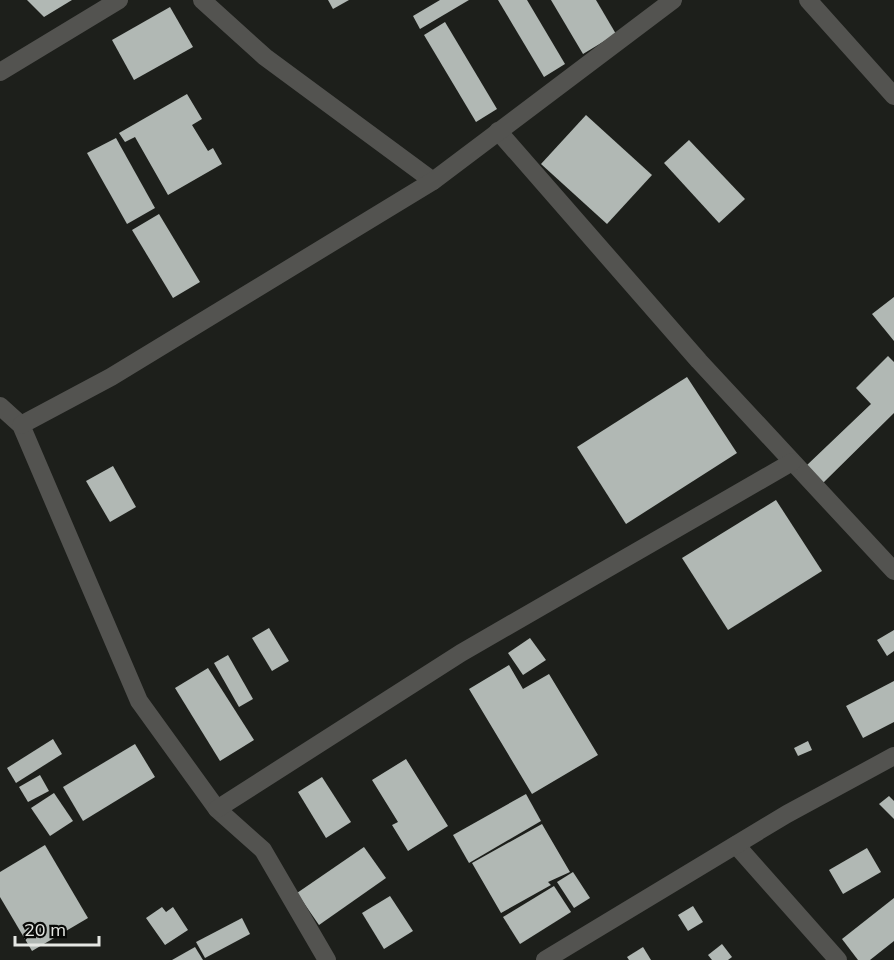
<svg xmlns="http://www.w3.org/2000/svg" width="894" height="960" viewBox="0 0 894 960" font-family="Mulish,sans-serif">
<rect width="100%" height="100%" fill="#1d1f1b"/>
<!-- building -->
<g fill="#b1b8b4">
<path d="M27,0H72L44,17Z"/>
<path d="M328,0H349L333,9Z"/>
<path d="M440,0H469L420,29L413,16Z"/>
<path d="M498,0H527L565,64L544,77Z"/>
<path d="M551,0H596L616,34L583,54Z"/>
<path d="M170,7L193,47L134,80L112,40Z"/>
<path d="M445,22L497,109L476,122L424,35Z"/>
<path d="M187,94L202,119L192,125L208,151L213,148L222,164L168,195L135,137L125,142L119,133Z"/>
<path d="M586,115L652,175L607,224L541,164Z"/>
<path d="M116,138L155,208L127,224L87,153Z"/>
<path d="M689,140L745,199L719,223L664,163Z"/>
<path d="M159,214L200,282L173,298L132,230Z"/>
<path d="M894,297V341L872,314Z"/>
<path d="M888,356L894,362V413L823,483L806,466L871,404L856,388Z"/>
<path d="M687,377L737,453L626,524L577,447Z"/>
<path d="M113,466L136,507L110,522L86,481Z"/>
<path d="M776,500L822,571L728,630L682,558Z"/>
<path d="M269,628L289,661L272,671L252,638Z"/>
<path d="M894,630V651L887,656L877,640Z"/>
<path d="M530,638L546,660L523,675L508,653Z"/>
<path d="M228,655L253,699L239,707L214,663Z"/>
<path d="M509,665L523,689L549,674L598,755L532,794L469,689Z"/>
<path d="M208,668L254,740L220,761L175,688Z"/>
<path d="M894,681V722L863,738L846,706Z"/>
<path d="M53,739L62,754L16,783L7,768Z"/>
<path d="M808,741L812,750L798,756L794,748Z"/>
<path d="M135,744L155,777L83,821L63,787Z"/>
<path d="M406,759L448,826L408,851L392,825L398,822L372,780Z"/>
<path d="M40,775L49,791L28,802L19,787Z"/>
<path d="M322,777L351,822L326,838L298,792Z"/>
<path d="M54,793L73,821L50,836L31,808Z"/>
<path d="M526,794L541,821L469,863L453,835Z"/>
<path d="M889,796L894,801V819L879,804Z"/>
<path d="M542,824L570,872L548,882L551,885L501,913L472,863Z"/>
<path d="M45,845L88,918L32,951L0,897V872Z"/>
<path d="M364,847L386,878L319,925L297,893Z"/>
<path d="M867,848L881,872L843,894L829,870Z"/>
<path d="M573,872L590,898L574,908L557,882Z"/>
<path d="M554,886L571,912L520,944L503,917Z"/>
<path d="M390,896L413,931L384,949L362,913Z"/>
<path d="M894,898V941L870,960H858L842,939Z"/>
<path d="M693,906L703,922L688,931L678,915Z"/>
<path d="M162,907L166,912L173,907L188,930L165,945L146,918Z"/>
<path d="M242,918L250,934L205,958L196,942Z"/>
<path d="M722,944L732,957L728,960H712L708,955Z"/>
<path d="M195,947L203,960H172Z"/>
<path d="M643,947L651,960H629L627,957Z"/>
</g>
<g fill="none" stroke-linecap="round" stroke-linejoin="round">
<!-- minor -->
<g stroke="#535350" stroke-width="18">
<path d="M202,0L265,57L433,181"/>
<path d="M808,0L894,96"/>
<path d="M0,72L119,0"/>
<path d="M498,131L699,361L894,571"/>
<path d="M0,406L21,425L139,701L217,809L263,850L327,960"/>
<path d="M21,425L111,377L433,181L673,0"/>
<path d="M217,809L461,653L792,462"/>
<path d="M736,845L838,960"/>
<path d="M545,960L787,814L894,756"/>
</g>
</g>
<!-- scale -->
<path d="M15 936v9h84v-9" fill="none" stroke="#e5e7e3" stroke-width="3"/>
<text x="24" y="936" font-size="18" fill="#e5e7e3" stroke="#080907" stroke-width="4.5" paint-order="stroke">20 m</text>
</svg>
